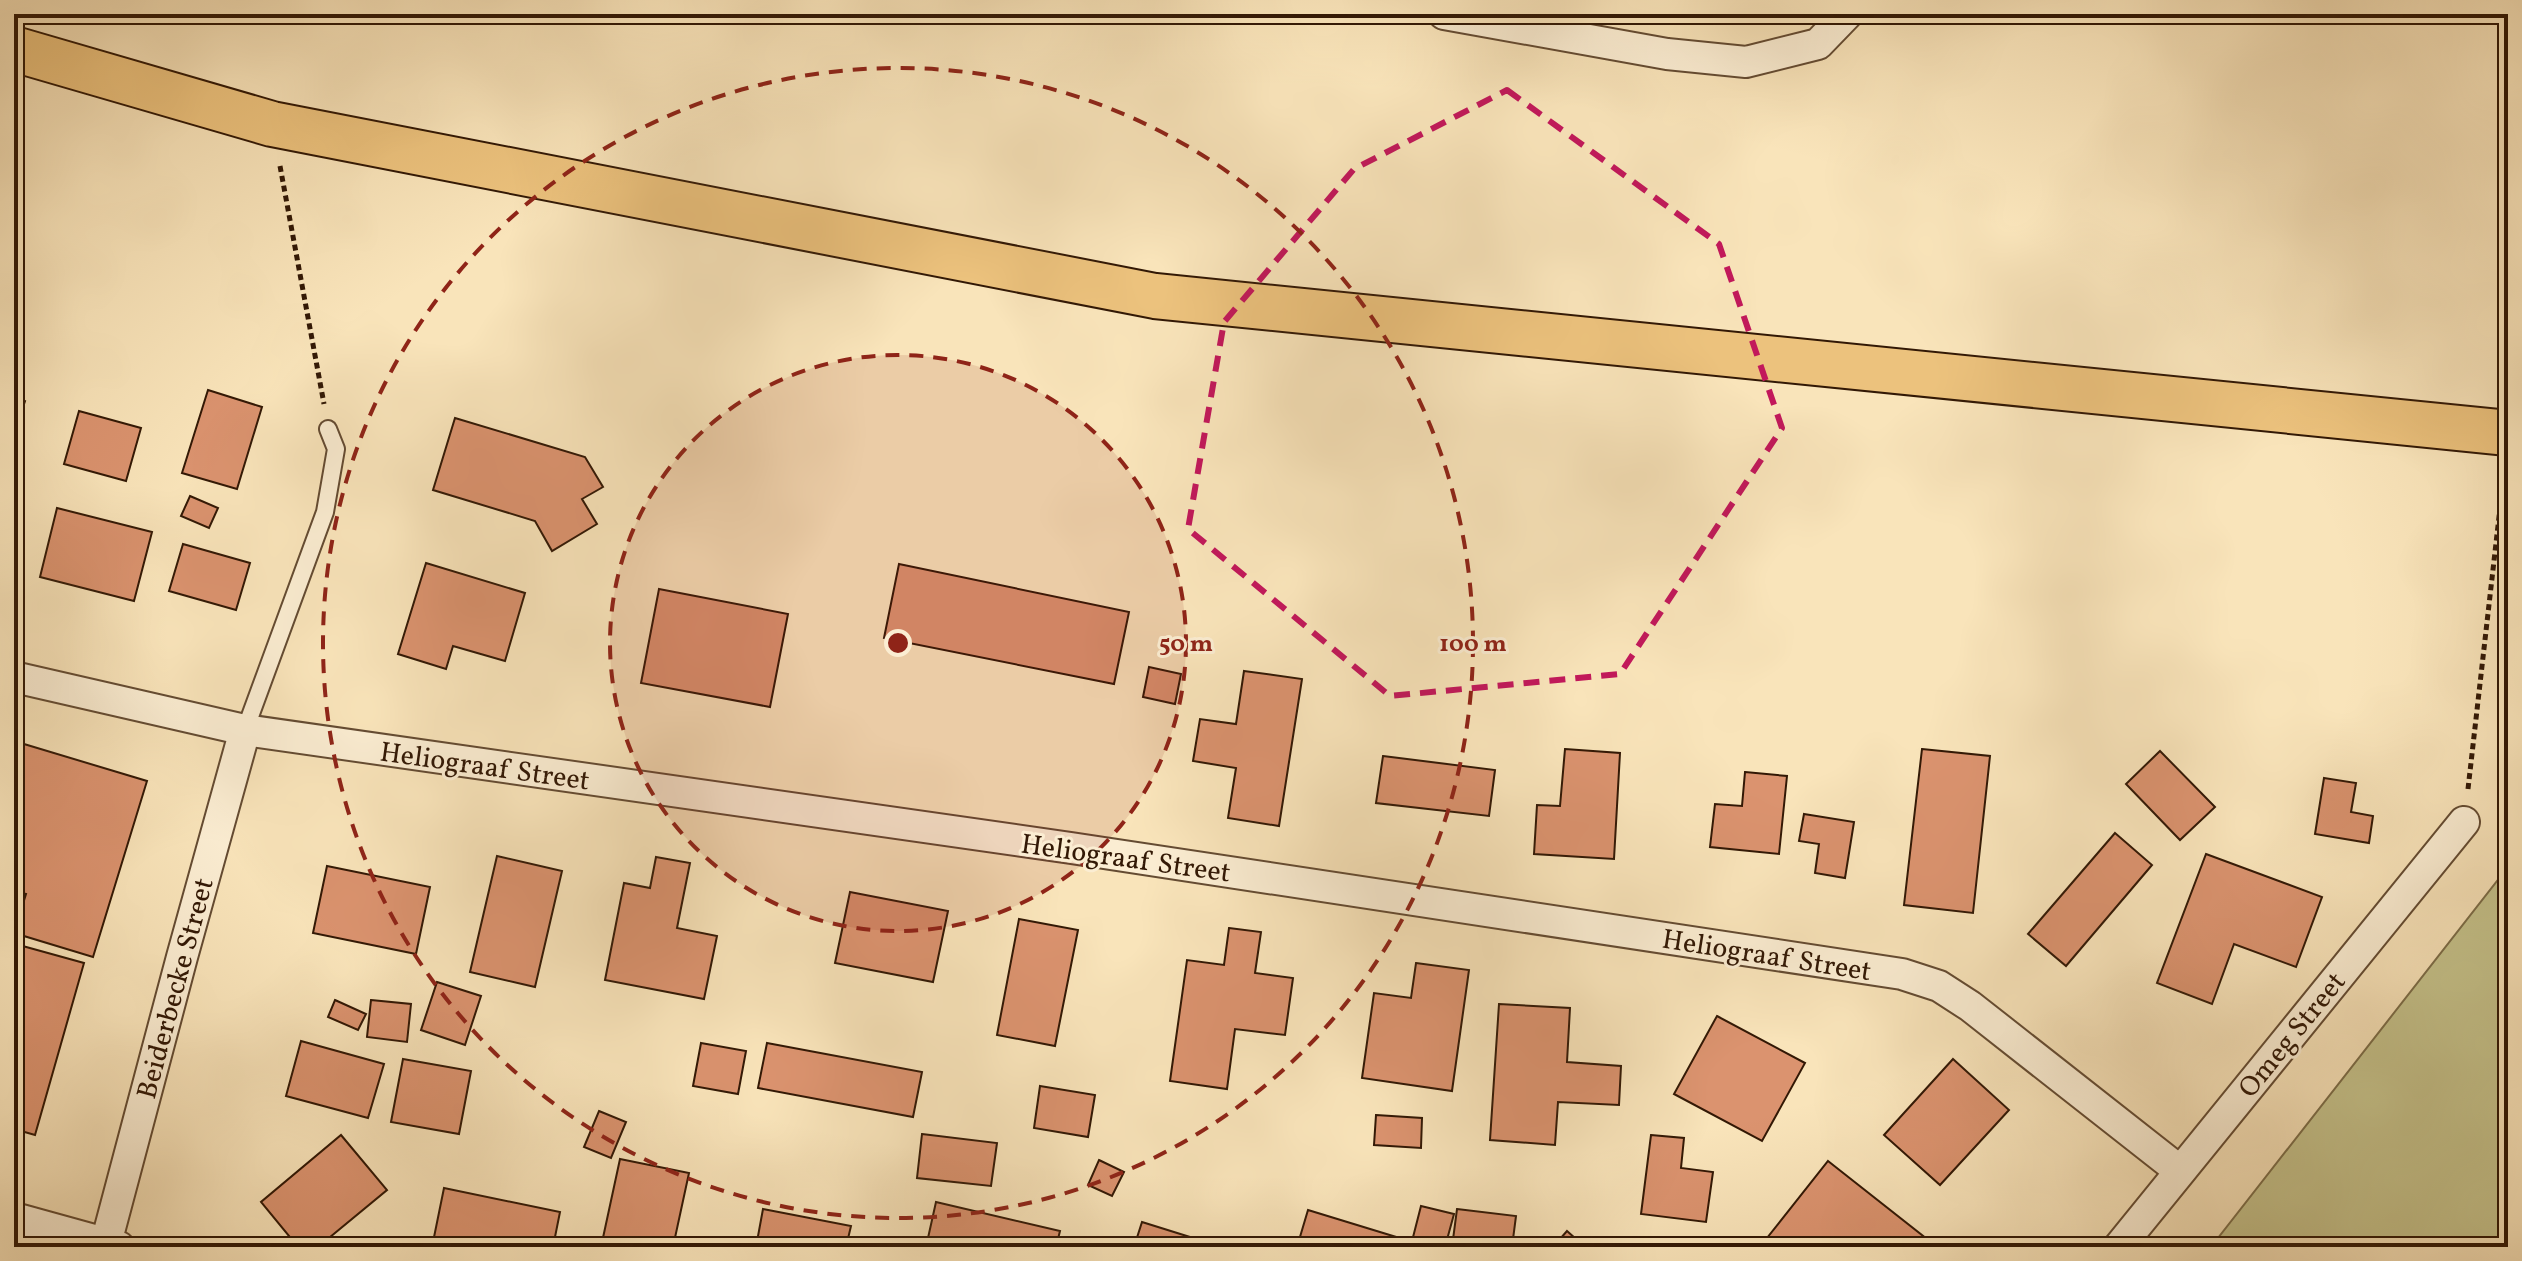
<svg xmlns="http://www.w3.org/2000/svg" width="2522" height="1261" viewBox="0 0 2522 1261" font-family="Vollkorn,serif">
<rect width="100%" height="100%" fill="#f9e4ba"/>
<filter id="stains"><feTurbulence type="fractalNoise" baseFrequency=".0025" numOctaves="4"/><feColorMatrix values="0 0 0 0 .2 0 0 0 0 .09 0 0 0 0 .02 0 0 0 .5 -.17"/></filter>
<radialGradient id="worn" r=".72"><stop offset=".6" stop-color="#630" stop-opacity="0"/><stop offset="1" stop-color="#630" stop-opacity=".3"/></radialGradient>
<!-- green -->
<path fill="#c5c28b" stroke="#7c6d48" stroke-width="2" d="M2508,867V1247H2211Z"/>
<!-- building -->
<g fill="#db936f" stroke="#321805" stroke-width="2">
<path d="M208,390L262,407L237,489L182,473Z"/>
<path d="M14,397L25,401L14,434Z"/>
<path d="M79,411L141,428L126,481L64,464Z"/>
<path d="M455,418L585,457L603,487L582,499L597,524L552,551L535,521L433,490Z"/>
<path d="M190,496L218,508L209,528L181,516Z"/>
<path d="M57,508L152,532L134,601L40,577Z"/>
<path d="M183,544L250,563L236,610L169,591Z"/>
<path d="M426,563L525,593L505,661L453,646L446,669L398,654Z"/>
<path d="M899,564L1129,612L1114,684L884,638Z"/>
<path d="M659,589L788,614L770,707L641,683Z"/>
<path d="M1149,667L1181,674L1175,704L1143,697Z"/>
<path d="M1244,671L1302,679L1279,826L1228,818L1236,768L1193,761L1200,719L1236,724Z"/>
<path d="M24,744L147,781L93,957L14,933L26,894L14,891V776Z"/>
<path d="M1565,749L1620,753L1614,859L1534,854L1537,805L1560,806Z"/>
<path d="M1922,749L1990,756L1973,913L1904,905Z"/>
<path d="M2160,751L2215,807L2180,840L2126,784Z"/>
<path d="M1383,756L1495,770L1489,816L1376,803Z"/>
<path d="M1745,772L1787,776L1779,854L1710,847L1715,804L1742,806Z"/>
<path d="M2324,778L2356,783L2351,812L2373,816L2369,843L2315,834Z"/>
<path d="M1804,814L1854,822L1845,878L1815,873L1819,844L1799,841Z"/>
<path d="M2115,833L2152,865L2066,966L2028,934Z"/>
<path d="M2206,854L2322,897L2296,967L2234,944L2212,1004L2157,983Z"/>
<path d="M497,856L562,871L535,987L470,972Z"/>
<path d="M656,857L690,863L677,928L717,936L704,999L605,980L624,883L650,888Z"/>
<path d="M327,866L430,887L416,954L313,933Z"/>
<path d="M850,892L948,911L933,982L835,963Z"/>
<path d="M1019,919L1078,930L1055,1046L997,1035Z"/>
<path d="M1229,928L1261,932L1255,973L1293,978L1285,1035L1235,1029L1227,1089L1170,1081L1187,960L1224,965Z"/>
<path d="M19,945L84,963L35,1135L14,1129V964Z"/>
<path d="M1416,963L1469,970L1452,1091L1362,1078L1374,993L1411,998Z"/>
<path d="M437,982L481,996L465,1045L421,1030Z"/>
<path d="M335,1000L366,1014L358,1030L328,1017Z"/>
<path d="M371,1000L411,1004L407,1042L367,1037Z"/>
<path d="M1499,1004L1570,1008L1567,1062L1621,1066L1619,1105L1558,1102L1555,1145L1490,1140Z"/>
<path d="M1717,1016L1805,1063L1762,1141L1674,1094Z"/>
<path d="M301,1041L384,1064L368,1118L286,1096Z"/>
<path d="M701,1043L746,1051L738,1094L693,1086Z"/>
<path d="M767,1043L922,1072L913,1117L758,1088Z"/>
<path d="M403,1059L471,1071L459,1134L391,1122Z"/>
<path d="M1953,1059L2009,1110L1940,1185L1884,1135Z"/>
<path d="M1040,1086L1095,1095L1088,1137L1034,1128Z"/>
<path d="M599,1111L626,1122L611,1158L584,1147Z"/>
<path d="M1376,1115L1422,1118L1421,1148L1374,1145Z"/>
<path d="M922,1134L997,1143L991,1186L917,1178Z"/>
<path d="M341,1135L387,1190L318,1247H298L261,1202Z"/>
<path d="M1651,1135L1684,1138L1681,1168L1713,1172L1706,1222L1641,1214Z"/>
<path d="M620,1159L689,1173L673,1247H601Z"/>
<path d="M1099,1160L1124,1172L1112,1196L1088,1185Z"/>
<path d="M1828,1161L1932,1243L1929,1247H1768L1763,1243Z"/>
<path d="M444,1188L560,1212L553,1247H432Z"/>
<path d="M936,1202L1060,1231L1056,1247H926Z"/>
<path d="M1421,1206L1454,1214L1445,1247L1411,1245Z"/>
<path d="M763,1209L851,1226L846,1247H756Z"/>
<path d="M1457,1209L1516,1216L1512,1247H1452Z"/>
<path d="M1308,1210L1429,1247H1297Z"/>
<path d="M1142,1222L1222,1247H1134Z"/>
<path d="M1567,1231L1585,1247H1553Z"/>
</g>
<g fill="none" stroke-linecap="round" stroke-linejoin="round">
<defs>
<path id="service" d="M245,730L325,512L336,449L328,429"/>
<g id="minor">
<path d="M1444,14L1667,54L1746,62L1818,44L1847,14"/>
<path d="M14,677L245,730L1071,848L1902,974L1939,986L1970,1006L2180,1171"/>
<path d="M14,1218L119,1247"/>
<path d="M105,1247L182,957L245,730"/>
<path d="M2119,1247L2464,822"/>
</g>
<path id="trunk" d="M14,49L272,124L1155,296L2508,433"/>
</defs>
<!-- service casing -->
<use href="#service" stroke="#644b32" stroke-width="20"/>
<!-- minor casing -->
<use href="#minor" stroke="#644b32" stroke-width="34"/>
<!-- trunk casing -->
<use href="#trunk" stroke="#321805" stroke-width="48"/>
<!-- path -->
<g stroke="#321805" stroke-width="5" stroke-dasharray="6 4" stroke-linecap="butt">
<path d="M280,166L324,404"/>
<path d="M2468,789L2504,473"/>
</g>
<!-- service -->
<use href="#service" stroke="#fbedd2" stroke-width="16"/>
<!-- minor -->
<use href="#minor" stroke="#fbedd2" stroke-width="30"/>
<!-- trunk -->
<use href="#trunk" stroke="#ecc27d" stroke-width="44"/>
</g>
<!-- marked area -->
<path fill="none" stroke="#c2185b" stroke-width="6" stroke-dasharray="16 10" stroke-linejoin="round" d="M1507,90L1719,244L1782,428L1620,674L1390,696L1188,529L1224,322L1354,169Z"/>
<!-- distance rings -->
<circle cx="898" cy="643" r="288" fill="#8f2418" fill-opacity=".12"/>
<g fill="none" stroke="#8f2418" stroke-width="4" stroke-dasharray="14 10">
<circle cx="898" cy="643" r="288"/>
<circle cx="898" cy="643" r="575"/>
</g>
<g text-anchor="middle" stroke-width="6" stroke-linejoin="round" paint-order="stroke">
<!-- street labels -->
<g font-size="28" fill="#321805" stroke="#fbedd2">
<text transform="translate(485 765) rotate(8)" y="10">Heliograaf Street</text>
<text transform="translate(1126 857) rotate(8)" y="10">Heliograaf Street</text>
<text transform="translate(1767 954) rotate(9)" y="10">Heliograaf Street</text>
<text transform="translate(174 988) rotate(-75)" y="10">Beiderbecke Street</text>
<text transform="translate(2291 1034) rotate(-51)" y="10">Omeg Street</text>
</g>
</g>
<circle cx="898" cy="643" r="12" fill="#8f2418" stroke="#fbedd2" stroke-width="4"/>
<g font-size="24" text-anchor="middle" font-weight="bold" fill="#8f2418" stroke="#fbedd2" stroke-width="6" stroke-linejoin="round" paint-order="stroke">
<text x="1186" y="651">50 m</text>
<text x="1473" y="651">100 m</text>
</g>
<!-- margin -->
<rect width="2522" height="1261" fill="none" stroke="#f9e4ba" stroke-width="48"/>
<rect x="16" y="16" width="2490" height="1229" fill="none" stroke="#321805" stroke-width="4"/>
<rect x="24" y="24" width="2474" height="1213" fill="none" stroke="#321805" stroke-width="2"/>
<rect width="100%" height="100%" filter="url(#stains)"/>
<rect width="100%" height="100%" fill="url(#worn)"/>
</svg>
